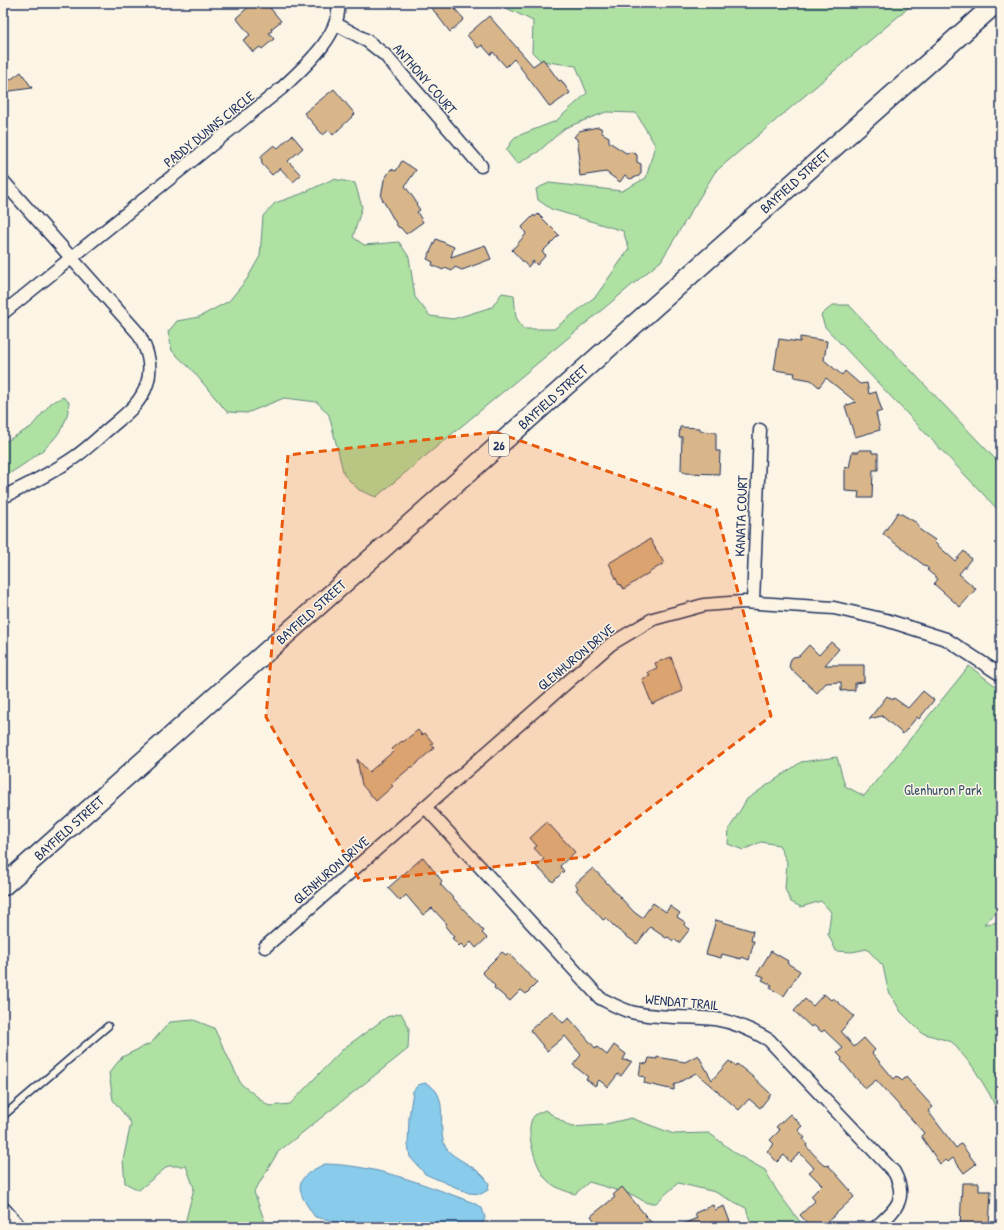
<svg xmlns="http://www.w3.org/2000/svg" width="1004" height="1230" viewBox="0 0 1004 1230" font-family="'Patrick Hand',sans-serif">
<rect width="100%" height="100%" fill="#fcf5e5"/>
<filter id="ink" filterUnits="userSpaceOnUse"><feTurbulence type="fractalNoise" baseFrequency=".025" numOctaves="2"/><feDisplacementMap in="SourceGraphic" scale="8" xChannelSelector="R" yChannelSelector="G"/><feConvolveMatrix kernelMatrix="1 2 1 2 8 2 1 2 1" color-interpolation-filters="sRGB"/></filter>
<g filter="url(#ink)">
<!-- green -->
<g fill="#aee1a2" stroke="#648880">
<path d="M496,3H914L715,172L661,261L376,497L359,490L344,475L329,415L317,402L284,398L247,413L227,412L192,370L172,351L168,332L177,321L199,317L229,301L247,279L260,256L263,216L275,203L301,194L333,179L355,183L362,207L353,237L364,245L399,242L409,257L415,297L430,316L453,319L492,307L502,293L514,295L516,317L523,329H554L596,296L629,249L623,231L551,209L538,200L536,189L549,183L622,191L646,178L655,145L636,113L606,112L565,128L538,152L517,164L506,150L515,137L556,121L587,93L576,66L541,61L532,52L533,21Z"/>
<path d="M833,305H849L1001,465V513L825,327L821,315Z"/>
<path d="M63,397L69,402C68,440 31,459 3,478V443L31,427L51,403Z"/>
<path d="M969,666L1001,690V908L984,924L1001,922V1119L990,1095L973,1067L952,1042L922,1033L901,1012L888,990L883,966L867,949L852,952L836,951L828,934L831,912L821,901L801,907L791,902L785,889L787,862L779,845L761,842L743,850L728,844L729,829L747,799L801,762L837,757L845,786L864,796Z"/>
<path d="M401,1013L409,1028L408,1049L278,1152L254,1192L265,1222L270,1227H184L194,1188L186,1166H168L139,1190L125,1183L123,1160L131,1123L113,1100L109,1073L122,1057L151,1043L170,1022L194,1020L214,1028L241,1084L269,1106L290,1104L344,1048L387,1017Z"/>
<path d="M545,1110L571,1127L602,1125L631,1118L674,1134L709,1133L738,1155L765,1170L777,1191L804,1227H752L746,1208L715,1192L678,1183L656,1203H647L633,1195L589,1182L575,1194C564,1191 553,1187 545,1178C536,1166 523,1129 534,1116C536,1113 542,1112 545,1110Z"/>
</g>
<!-- water -->
<g fill="#89cbeb" stroke="#5d8db3">
<path d="M425,1083C452,1093 435,1129 446,1148C454,1160 477,1165 489,1183L488,1190L481,1194L469,1193L425,1174L410,1157L408,1145L409,1117L413,1091L418,1085Z"/>
<path d="M325,1164C377,1165 426,1185 474,1203L482,1208L485,1218L481,1227H346L338,1222L315,1217C296,1190 291,1179 325,1164Z"/>
</g>
<!-- building -->
<g fill="#d8b68a" stroke="#1b2f5e">
<path d="M253,3H266L281,21L271,29L272,31L269,33L274,39L262,49L260,47L253,52L243,40L250,35L236,18Z"/>
<path d="M428,3H462L455,9L464,19L450,32Z"/>
<path d="M489,16L533,66L543,59L559,81L561,80L570,93L550,107L514,59L506,67L493,52L491,55L482,45L478,48L467,35Z"/>
<path d="M21,72L32,88L3,92V85Z"/>
<path d="M334,89L355,114L333,135L329,130L323,135L304,113Z"/>
<path d="M598,127L601,128L602,133L609,137V142L626,153L632,152L637,155V162L641,164V173L639,176L630,179L625,175L620,182L606,172L580,176L578,160L580,159L577,139L574,137L579,131Z"/>
<path d="M292,135L303,148L288,161L301,175L293,182L280,168L272,175L262,164L261,156L274,145L278,148Z"/>
<path d="M402,161L416,170L405,186L417,203L416,204L420,210L417,212L423,222L406,234L401,228L398,227L381,197L384,180L391,169L396,171Z"/>
<path d="M538,214L559,235L542,252L546,255L537,265L533,261L528,267L512,250L526,234L522,227L534,215L535,217Z"/>
<path d="M436,239L454,247L451,257L485,245L491,259L462,270L455,267L452,271L445,268L443,270L432,265L433,262L427,259Z"/>
<path d="M800,337L827,341L824,360L842,375L845,371L860,384L867,383L869,394L876,392L882,411L876,413L880,430L855,437L845,406L856,402L826,378L819,387L811,380L794,377L795,373L774,370L779,339L800,342Z"/>
<path d="M680,427L700,428V431L716,432V451H720L719,474L685,473L681,470L682,437H679Z"/>
<path d="M859,450H872V453H878V470H873L872,498H858L859,492L845,491V467L849,468L852,452H859Z"/>
<path d="M898,512L917,523L920,530L935,540L934,542L955,561L964,551L971,559L959,574L976,589L960,607L934,584L938,579L927,570L929,569L883,534Z"/>
<path d="M650,539L664,563L624,589L620,584L619,585L609,563Z"/>
<path d="M831,642L839,649L825,665H864V682L855,683V690L841,691V682L826,683L817,693L789,667L791,659L793,657L799,656L809,645L819,655Z"/>
<path d="M671,657L683,691L652,704L642,679L650,676L648,672L657,668L655,663Z"/>
<path d="M923,691L934,700L919,719L917,717L903,734L882,716L869,719L887,696L893,700L894,698L908,708Z"/>
<path d="M418,730L422,735L425,733L433,743L431,744L434,748L418,762V763L413,767H411L391,784L393,786L376,801L362,785L357,759L369,772L394,751L392,749L402,741L403,742Z"/>
<path d="M547,822L575,852L560,866L564,871L553,882L536,866L544,859L534,848L537,846L530,838Z"/>
<path d="M423,857L442,881L440,884L484,931L482,933L487,938L476,948L471,942L465,948L461,944L459,946L452,938L454,937L445,926L447,924L432,908L423,915L406,895L400,901L388,888Z"/>
<path d="M593,868L634,912L642,918L653,903L666,912L670,906L680,913L677,917L685,922L684,925L690,929L679,943L674,939L673,941L668,937L666,938L650,927L637,944L618,930L606,918L603,920L576,890L578,888L575,884Z"/>
<path d="M716,920L753,931L751,941H754L749,960L742,957L741,959L722,954L721,958L706,954Z"/>
<path d="M771,951L788,961L787,963L800,971L784,996L770,988L772,985L762,980L764,977L757,974Z"/>
<path d="M502,952L506,955L508,953L537,983L526,994L521,990L510,1001L494,988L495,986L482,972Z"/>
<path d="M824,994L831,1000L833,998L854,1016L841,1031L854,1047L864,1038L875,1050L872,1053L894,1079L897,1076L902,1081L906,1077L933,1107L928,1111L956,1148L961,1144L976,1164L964,1173L953,1158L948,1162L946,1160L940,1164L921,1136L924,1133L876,1080L865,1089L841,1060L842,1058L837,1053L843,1048L824,1030L822,1032L813,1025L811,1027L794,1011L805,999L813,1006Z"/>
<path d="M552,1011L563,1023L569,1018L596,1049L597,1047L607,1055L614,1045L626,1054L623,1060L632,1061L621,1076L618,1074L608,1087L599,1080L595,1086L586,1079L588,1077L573,1065L581,1055L565,1036L547,1051L530,1030Z"/>
<path d="M698,1055L712,1080L729,1061L736,1066L737,1064L753,1077L771,1094L760,1108L749,1099L739,1110L696,1073L674,1085V1090L644,1083L645,1077L639,1076L641,1063L647,1064L649,1058L657,1059V1057L685,1062Z"/>
<path d="M790,1114L802,1126L798,1130L805,1138L803,1139L807,1145L806,1146L821,1162L826,1166L828,1165L851,1191L850,1192L854,1197L822,1227H811L800,1215L815,1201L811,1196L822,1185L809,1172L814,1168L800,1153L790,1162L784,1155L777,1162L767,1151L774,1144L770,1140L780,1130L776,1127Z"/>
<path d="M962,1183H979V1191H991L989,1227H960Z"/>
<path d="M622,1187L655,1227H639L632,1222L626,1227H599L591,1216L615,1197L613,1195Z"/>
<path d="M713,1205L715,1210L724,1206L732,1227H676L697,1218L695,1213Z"/>
</g>
<g fill="none" stroke-linecap="round" stroke-linejoin="round">
<defs>
<path id="service" d="M3,1116L108,1026"/>
<g id="minor">
<path d="M336,24L366,40L385,55L481,166"/>
<path d="M3,181L138,333C147,349 153,365 147,384C141,403 126,414 112,426C100,436 88,448 75,457C52,473 28,485 3,497"/>
<path d="M3,313L282,88C303,68 342,35 338,3"/>
<path d="M753,602L760,430"/>
<path d="M426,808L600,998C610,1003 620,1009 631,1012C658,1019 687,1016 715,1019C734,1022 752,1030 769,1040L894,1172C909,1200 895,1210 876,1227"/>
<path d="M265,947L611,644L653,619L704,605L743,602L834,608L886,620L946,639L1001,675"/>
</g>
<path id="tertiary" d="M3,1210L18,1227"/>
<path id="primary" d="M3,886L996,3"/>
</defs>
<!-- service casing -->
<use href="#service" stroke="#1b2f5e" stroke-width="9"/>
<!-- minor casing -->
<use href="#minor" stroke="#1b2f5e" stroke-width="15"/>
<!-- tertiary casing -->
<use href="#tertiary" stroke="#1b2f5e" stroke-width="18"/>
<!-- primary casing -->
<use href="#primary" stroke="#1b2f5e" stroke-width="22"/>
<!-- service -->
<use href="#service" stroke="#fcf5e5" stroke-width="6"/>
<!-- minor -->
<use href="#minor" stroke="#fcf5e5" stroke-width="12"/>
<!-- tertiary -->
<use href="#tertiary" stroke="#fcf5e5" stroke-width="15"/>
<!-- primary -->
<use href="#primary" stroke="#fcf5e5" stroke-width="19"/>
</g>
</g>
<!-- marked area -->
<path fill="#e8590c" fill-opacity="0.2" stroke="#e8590c" stroke-width="3" stroke-dasharray="8 5" stroke-linejoin="round" d="M495,432L716,509L771,716L586,857L360,881L266,717L288,455Z"/>
<g text-anchor="middle" stroke-width="3" stroke-linejoin="round" paint-order="stroke">
<!-- shield labels -->
<rect fill="#fcf5e5" stroke="#5e6a86" stroke-width="1" x="489" y="434" width="20" height="22" rx="3"/>
<g font-size="13" font-weight="bold" fill="#1b2f5e">
<text x="499" y="450">26</text>
</g>
<!-- street labels -->
<g font-size="14" fill="#1b2f5e" stroke="#fcf5e5">
<text transform="translate(425 79) rotate(49)" y="5">ANTHONY COURT</text>
<text transform="translate(209 129) rotate(-39)" y="5">PADDY DUNNS CIRCLE</text>
<text transform="translate(795 181) rotate(-42)" y="5">BAYFIELD STREET</text>
<text transform="translate(553 397) rotate(-42)" y="5">BAYFIELD STREET</text>
<text transform="translate(741 516) rotate(-88)" y="5">KANATA COURT</text>
<text transform="translate(311 612) rotate(-42)" y="5">BAYFIELD STREET</text>
<text transform="translate(576 657) rotate(-40)" y="5">GLENHURON DRIVE</text>
<text transform="translate(69 828) rotate(-42)" y="5">BAYFIELD STREET</text>
<text transform="translate(331 870) rotate(-41)" y="5">GLENHURON DRIVE</text>
<text transform="translate(682 1002) rotate(5)" y="5">WENDAT TRAIL</text>
</g>
<!-- park labels -->
<g font-size="14" fill="#38536c" stroke="#fcf5e5">
<text x="943" y="795">Glenhuron Park</text>
</g>
</g>
<!-- margin -->
<rect width="1004" height="1230" fill="none" stroke="#fcf5e5" stroke-width="16"/>
<rect x="8" y="8" width="988" height="1214" fill="none" stroke="#1b2f5e" stroke-width="1.5" filter="url(#ink)"/>
</svg>
